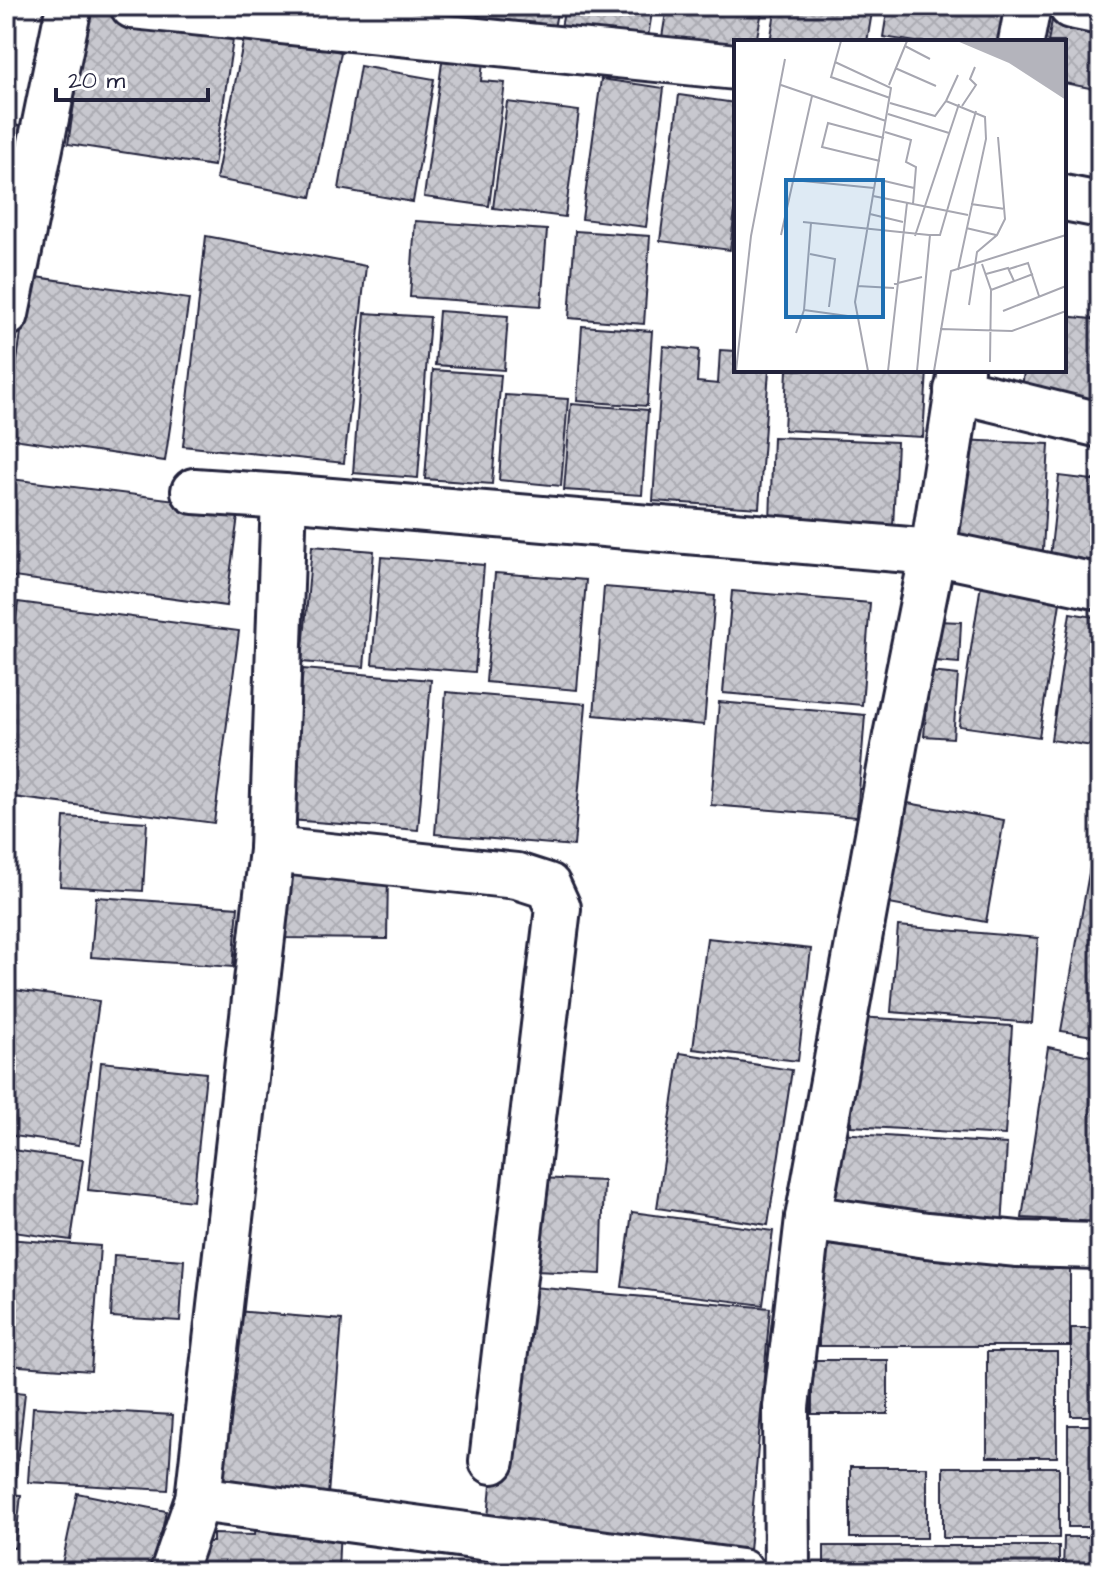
<svg xmlns="http://www.w3.org/2000/svg" width="1106" height="1578" viewBox="0 0 1106 1578" font-family="'Architects Daughter',sans-serif">
<defs>
<pattern id="building-cross-hatch" width="8" height="8" patternUnits="userSpaceOnUse" patternTransform="scale(2)"><rect width="8" height="8" fill="#c8c8cf"/><path d="M0 0l8 8M0 8l8-8" fill="none" stroke="#acacb3"/></pattern>
</defs>
<rect width="100%" height="100%" fill="#fff"/>
<filter id="ink" filterUnits="userSpaceOnUse"><feTurbulence type="fractalNoise" baseFrequency=".0125" numOctaves="2"/><feDisplacementMap in="SourceGraphic" scale="16" xChannelSelector="R" yChannelSelector="G"/><feConvolveMatrix kernelMatrix="1 2 1 2 8 2 1 2 1" color-interpolation-filters="sRGB"/></filter>
<g filter="url(#ink)">
<!-- building -->
<g fill="url(#building-cross-hatch)" stroke="#22223b" stroke-width="2">
<path d="M316,6H478L476,28Z"/>
<path d="M481,6H558L552,41L477,28Z"/>
<path d="M565,6H653L647,43L561,28Z"/>
<path d="M667,6H763L756,42H736V64L660,50Z"/>
<path d="M776,6H873L867,42H770Z"/>
<path d="M888,6H1007L1001,42H916L883,37Z"/>
<path d="M88,11L234,33L214,166L68,144Z"/>
<path d="M1053,15L1100,23V90L1064,83V42H1048Z"/>
<path d="M245,33L341,52L311,197L216,179Z"/>
<path d="M443,55L483,61L481,81L505,83L489,206L424,197Z"/>
<path d="M360,66L434,79L413,202L339,189Z"/>
<path d="M601,79L664,88L646,227L582,219Z"/>
<path d="M679,95L736,103V203L730,250L660,241Z"/>
<path d="M507,102L579,111L565,217L493,208Z"/>
<path d="M6,123L23,127L6,201Z"/>
<path d="M415,221L547,230L541,306L410,297Z"/>
<path d="M575,231L650,236L644,324L569,318Z"/>
<path d="M206,236L366,266L344,463L183,446Z"/>
<path d="M29,276L189,299L165,461L6,438Z"/>
<path d="M439,311L508,316L504,370L435,365Z"/>
<path d="M365,313L430,317L418,478L353,473Z"/>
<path d="M1064,316L1100,320V410L1021,401L1024,370H1064Z"/>
<path d="M582,326L652,331L647,406L577,401Z"/>
<path d="M663,346L699,350L697,382L718,384L720,350L736,351V370H769L759,508L653,501Z"/>
<path d="M433,370L501,375L492,484L425,479Z"/>
<path d="M787,370H927L923,437L784,430Z"/>
<path d="M505,395L568,399L561,486L499,480Z"/>
<path d="M571,404L648,410L642,495L564,490Z"/>
<path d="M773,437L897,442L893,527L770,522Z"/>
<path d="M960,440L1049,444L1043,550L955,546Z"/>
<path d="M1059,476L1100,481V562L1050,557Z"/>
<path d="M11,479L239,508L226,606L6,576V514Z"/>
<path d="M312,546L374,551L364,667L302,662Z"/>
<path d="M381,557L484,565L475,672L372,664Z"/>
<path d="M984,565L1064,577L1039,737L959,726Z"/>
<path d="M495,573L586,580L577,690L486,682Z"/>
<path d="M604,587L715,596L704,725L594,715Z"/>
<path d="M732,591L870,603L862,705L723,693Z"/>
<path d="M18,602L239,631L214,823L6,796V697Z"/>
<path d="M1070,613L1100,618V747L1051,740Z"/>
<path d="M937,621L961,622L959,663L935,661Z"/>
<path d="M303,669L431,680L418,830L290,820Z"/>
<path d="M930,672L958,675L953,738L924,736Z"/>
<path d="M446,692L586,704L574,846L435,834Z"/>
<path d="M719,702L865,715L857,817L711,805Z"/>
<path d="M902,802L1004,820L986,922L884,903Z"/>
<path d="M1100,811V1037L1061,1031Z"/>
<path d="M64,817L147,822L143,891L60,886Z"/>
<path d="M282,869L388,872L387,939L282,938Z"/>
<path d="M96,897L238,907L233,967L91,957Z"/>
<path d="M898,926L1038,938L1032,1023L891,1012Z"/>
<path d="M707,938L811,949L798,1061L693,1049Z"/>
<path d="M6,989L99,1001L79,1145L6,1135Z"/>
<path d="M857,1017L1012,1026L1005,1135L851,1126Z"/>
<path d="M1048,1047L1100,1058V1222L1022,1218Z"/>
<path d="M680,1053L792,1070L768,1225L657,1208Z"/>
<path d="M101,1062L206,1073L193,1201L88,1190Z"/>
<path d="M838,1133L1007,1144L1002,1228L833,1218Z"/>
<path d="M6,1149L83,1160L71,1240L6,1231Z"/>
<path d="M539,1178L604,1181L601,1274L535,1271Z"/>
<path d="M632,1212L773,1231L763,1305L622,1287Z"/>
<path d="M6,1239L100,1246L91,1371L6,1365Z"/>
<rect x="819" y="1244" width="251" height="102"/>
<path d="M114,1255L184,1260L180,1321L111,1317Z"/>
<path d="M509,1285L770,1308L749,1551L487,1529Z"/>
<path d="M236,1311L342,1320L328,1495L222,1486Z"/>
<rect x="1071" y="1328" width="29" height="88"/>
<rect x="987" y="1352" width="70" height="105"/>
<rect x="812" y="1360" width="76" height="54"/>
<path d="M6,1391L25,1393L15,1484L6,1483Z"/>
<path d="M33,1407L173,1415L168,1490L28,1482Z"/>
<rect x="1068" y="1425" width="32" height="102"/>
<rect x="850" y="1467" width="77" height="71"/>
<rect x="943" y="1467" width="116" height="71"/>
<path d="M77,1493L166,1511L154,1572H77L61,1569Z"/>
<path d="M6,1494L21,1495L15,1548L6,1547Z"/>
<path d="M256,1522L340,1525L338,1572H185L198,1542H213V1534L255,1535Z"/>
<path d="M1064,1537H1100V1572H1063Z"/>
<rect x="824" y="1546" width="235" height="26"/>
</g>
<g fill="none" stroke-linecap="round" stroke-linejoin="round">
<defs>
<g id="street">
<path d="M133,6L736,67"/>
<path d="M1071,6L1100,12"/>
<path d="M1021,42L1028,6"/>
<path d="M1064,198L1100,205"/>
<path d="M6,314L69,6"/>
<path d="M957,390L1100,425"/>
<path d="M194,491L284,497L933,552L1100,587"/>
<path d="M272,850L517,876L548,886L558,908L492,1461"/>
<path d="M808,1218L927,1235L1018,1244L1100,1246"/>
<path d="M198,1499L741,1572"/>
<path d="M173,1572L198,1499L272,850L284,497"/>
<path d="M787,1572L786,1407L808,1218L896,736L933,552L961,370"/>
</g>
</defs>
<!-- street casing -->
<use href="#street" stroke="#22223b" stroke-width="50"/>
<!-- street -->
<use href="#street" stroke="#fff" stroke-width="44"/>
</g>
</g>
<!-- overview -->
<g transform="translate(734 40)">
<rect width="332" height="332" fill="#fff"/>
<path d="M223,1H332V60L275,23Z" fill="#b4b4bc"/>
<path fill="none" stroke="#a7a7b1" stroke-width="2" d="M107,1L97,37L156,58M171,6L196,19M101,22L157,48L121,262L134,331M161,28L202,46M47,45L152,81M155,45L173,1M212,61L224,35M156,63L201,76L212,61L251,77L252,99L224,230M228,66L242,45L236,39L241,27M154,74L215,93M151,92L177,100L172,122L182,127L179,164M146,121L88,107L94,83L150,98M142,139L180,148M59,140L140,148M139,156L234,175M237,164L271,169M136,174L169,182M69,182L195,195M232,188L262,195M47,195L78,56M181,196L225,64M76,214L101,219L95,267M248,224L257,250L256,322M275,229L294,223L305,256M252,234L274,228L280,241M160,244L188,237M123,246L160,248M257,250L299,234M235,265L243,212L263,195L271,179L264,97M70,270L121,277M269,271L332,246M206,289L278,291L332,271M62,293L70,270L77,183M2,331L17,196L51,19M154,331L173,163M183,331L196,195H206L242,71M200,331L217,231L332,195"/>
<path fill="#1f6fb2" fill-opacity="0.15" stroke="#1f6fb2" stroke-width="4" d="M52,140H149V277H52Z"/>
<rect width="332" height="332" fill="none" stroke="#22223b" stroke-width="4"/>
</g>
<!-- margin -->
<rect width="1106" height="1578" fill="none" stroke="#fff" stroke-width="32"/>
<rect x="16" y="16" width="1074" height="1546" fill="none" stroke="#22223b" stroke-width="3" filter="url(#ink)"/>
<!-- scale -->
<path d="M56 88v12h152v-12" fill="none" stroke="#22223b" stroke-width="4"/>
<text x="68" y="88" font-size="24" fill="#22223b" stroke="#ffffff" stroke-width="6" paint-order="stroke">20 m</text>
</svg>
